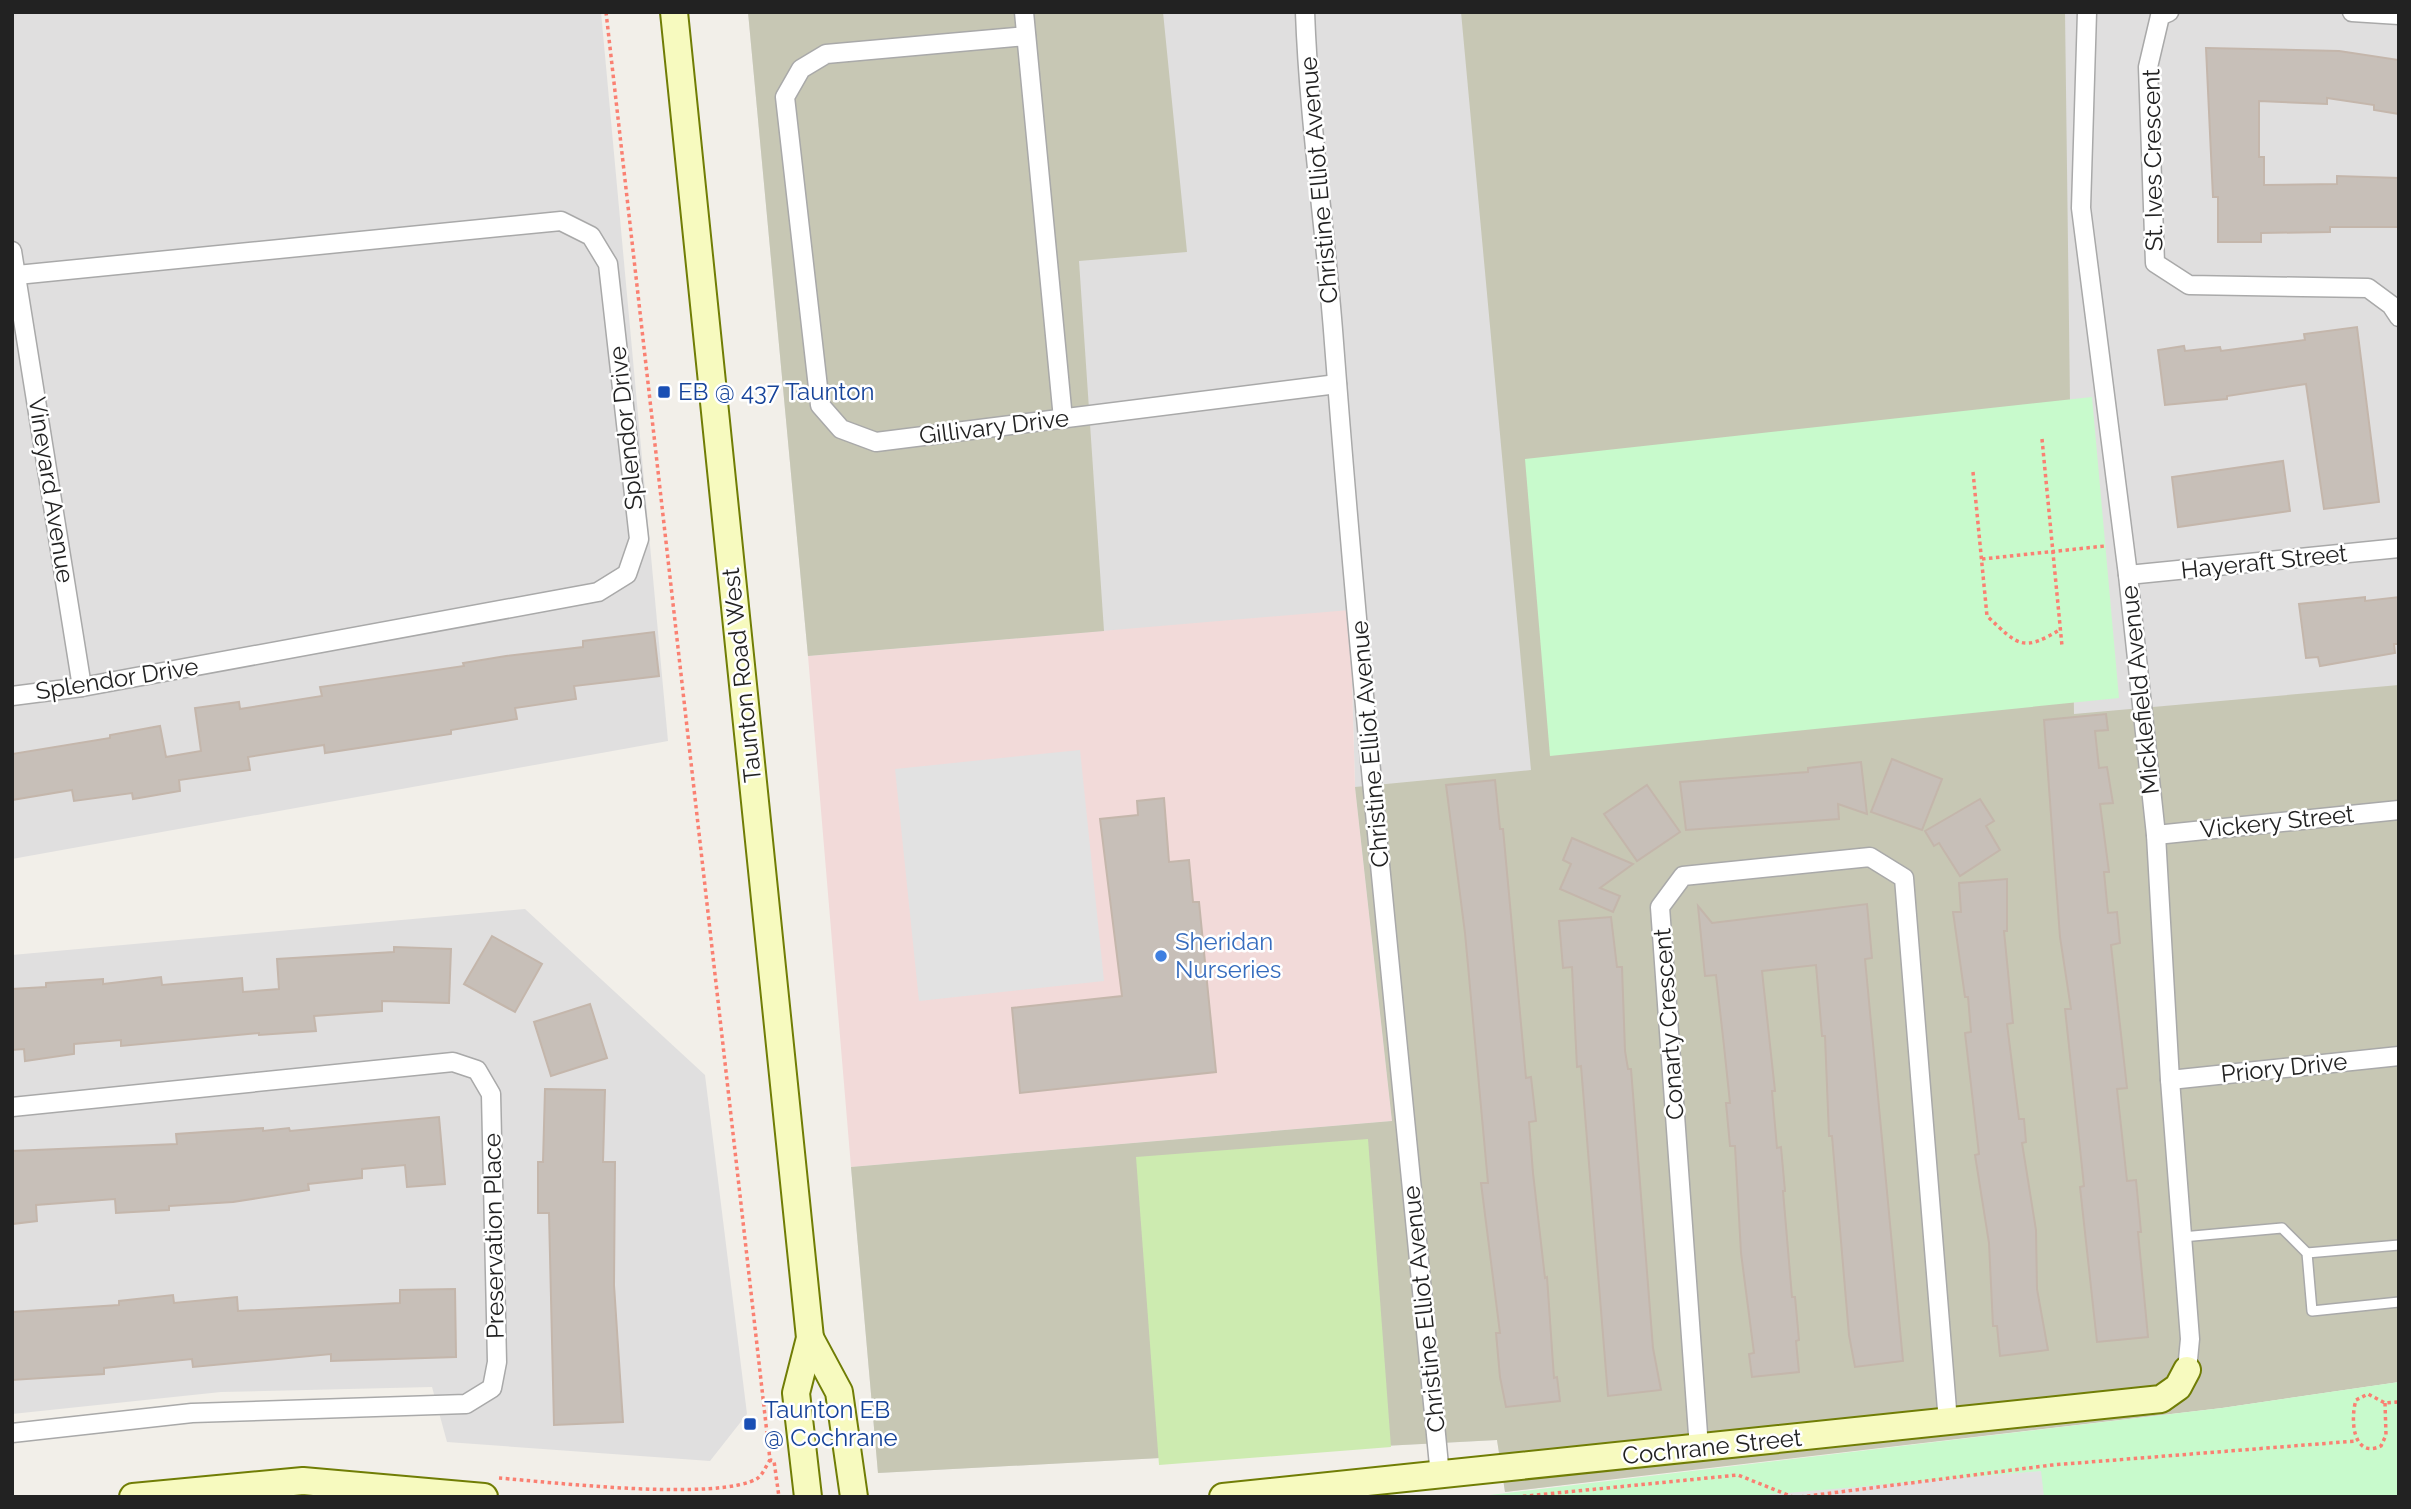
<svg xmlns="http://www.w3.org/2000/svg" width="2411" height="1509" viewBox="0 0 2411 1509" font-family="Raleway,sans-serif">
<rect width="100%" height="100%" fill="#f2efe9"/>
<!-- residential -->
<g fill="#e0dfdf">
<path d="M12,12H601L668,741L12,859Z"/>
<path d="M748,12H2399V1382L1505,1492L1497,1440L878,1473L851,1167L1392,1121L1355,787L1350,611L808,656Z"/>
<path d="M525,909L705,1075L747,1414L710,1461L447,1442L432,1387L221,1392L12,1414V955Z"/>
</g>
<!-- commercial -->
<path fill="#f2dad9" d="M1350,610L1355,787L1392,1121L851,1167L808,656Z"/>
<!-- construction -->
<g fill="#c7c7b4">
<path d="M748,12H1163L1187,252L1079,261L1104,631L808,656Z"/>
<path d="M1461,12H2065L2074,714L2399,685V1382L2222,1408L1505,1492L1497,1440L878,1473L851,1167L1392,1121L1355,787L1531,770Z"/>
</g>
<!-- grass -->
<path fill="#cdebb0" d="M1368,1139L1391,1447L1159,1465L1136,1157Z"/>
<!-- park -->
<g fill="#c8facc">
<path d="M2092,397L2119,698L1550,756L1525,459Z"/>
<path d="M2399,1382V1497H1473L2222,1408Z"/>
</g>
<!-- parking -->
<g fill="#e2e2e2">
<path d="M1080,750L1104,981L919,1001L895,769Z"/>
<path d="M2041,1471L2044,1497H1741Z"/>
</g>
<!-- building -->
<g fill="#c7bfb8" stroke="#c4b6ab" stroke-width="2">
<path d="M2206,48L2339,51L2399,60V114L2374,110V105L2327,98V104L2259,101V157H2264V185L2337,184V176L2399,178V227H2330V232L2261,233V242H2218V197H2213Z"/>
<path d="M2357,327L2379,502L2324,509L2306,384L2227,396V399L2165,405L2158,350L2184,346L2185,351L2220,347L2221,351L2251,347L2305,340L2304,334Z"/>
<path d="M2283,461L2290,511L2178,527L2172,477Z"/>
<path d="M2365,597V601L2399,597V644H2394L2395,653L2320,666L2318,657L2306,658L2299,604Z"/>
<path d="M654,632L659,676L574,686L576,699L515,708L517,719L451,730V734L325,753L324,745L248,757L250,770L179,780L180,791L133,799L132,793L74,801L72,790L12,800V754L110,738V735L160,726L166,757L201,751L195,708L239,702L240,709L322,696L320,687L464,666L463,663L506,656L583,647V641Z"/>
<path d="M2106,714L2108,730L2095,731L2099,768L2107,767L2113,803L2100,804L2109,872H2104L2108,913L2117,912L2120,943L2111,945L2127,1088L2117,1089L2127,1181L2136,1180L2141,1232H2138L2148,1337L2097,1342L2080,1187L2084,1186L2065,1009H2071L2060,937L2044,720Z"/>
<path d="M1892,759L1942,779L1922,830L1871,812Z"/>
<path d="M1861,762L1867,814L1838,804L1839,819L1686,830L1680,782L1808,772V768Z"/>
<path d="M1495,780L1500,829H1503L1526,1078L1531,1077L1536,1121L1529,1122L1533,1173L1545,1278L1547,1277L1554,1378L1557,1377L1560,1401L1506,1407L1500,1377L1496,1333H1500L1481,1183H1488L1465,933L1446,785Z"/>
<path d="M1647,785L1680,832L1637,861L1604,814Z"/>
<path d="M1164,798L1169,862L1189,860L1193,902H1199L1216,1072L1020,1093L1012,1008L1122,996L1100,819L1138,815L1137,801Z"/>
<path d="M1980,799L1994,821L1986,826L2000,850L1960,876L1939,843L1934,846L1925,831Z"/>
<path d="M1572,838L1633,864L1600,888L1620,896L1613,912L1560,889L1571,864L1563,860Z"/>
<path d="M2007,879V931H2004L2013,1023L2007,1024L2019,1119H2024L2026,1142L2022,1143L2036,1230L2037,1289L2048,1350L2000,1356L1997,1326H1993L1989,1243L1975,1155L1979,1154L1965,1033L1971,1032L1968,997H1965L1953,912H1961L1959,883Z"/>
<path d="M1867,904L1872,958L1865,959L1903,1361L1855,1367L1849,1335L1832,1136H1829L1825,1036H1822L1816,965L1762,971L1775,1091H1772L1777,1148L1781,1147L1785,1191H1783L1792,1297H1795L1799,1340L1796,1341L1799,1372L1752,1377L1749,1354L1754,1353L1741,1253L1735,1146H1730L1726,1103H1730L1724,1046L1716,975L1705,976L1698,906L1712,923Z"/>
<path d="M1611,917L1617,967H1622L1625,1051L1628,1069H1631L1653,1348L1661,1390L1608,1396L1581,1066L1577,1067L1572,967L1563,968L1559,921Z"/>
<path d="M492,936L542,964L515,1012L464,984Z"/>
<path d="M394,947L451,949L449,1003L382,1001V1011L314,1016L316,1031L259,1035V1033L121,1046V1040L74,1044V1054L25,1061L24,1049L12,1050V989L46,987V983L103,979V984L161,977L162,985L242,978L243,992L279,989L277,959L394,952Z"/>
<path d="M590,1004L607,1058L551,1076L534,1022Z"/>
<path d="M545,1089L605,1090L603,1162H615L614,1285L623,1422L554,1425L549,1213H538V1162H543Z"/>
<path d="M439,1117L445,1184L407,1187L405,1165L362,1169V1178L308,1184L309,1190L233,1202L169,1206V1210L116,1213L115,1199L36,1205L37,1221L12,1224V1151L177,1144L176,1134L263,1128V1131L289,1128L290,1131Z"/>
<path d="M455,1289L456,1357L331,1361V1354L193,1367L192,1359L104,1368V1374L12,1380V1312L119,1305V1301L173,1295L174,1303L237,1297L238,1311L400,1303V1290Z"/>
</g>
<g fill="none" stroke-linecap="round" stroke-linejoin="round">
<defs>
<g id="lane">
<path d="M2182,1237L2282,1228L2307,1253L2312,1311L2399,1302"/>
<path d="M2307,1253L2399,1245"/>
</g>
<g id="street">
<path d="M1024,12L1063,419"/>
<path d="M1305,12C1309,123 1326,233 1334,343C1363,721 1404,1099 1440,1476"/>
<path d="M2087,12L2081,208L2128,575L2156,835L2170,1080L2190,1339L2187,1370"/>
<path d="M2169,12L2160,16L2148,67L2155,263L2189,285L2368,288L2391,305L2399,317"/>
<path d="M2352,12L2399,15"/>
<path d="M1026,36L826,54L801,69L785,97L820,405L841,429L876,442L1337,384"/>
<path d="M12,251L82,687"/>
<path d="M2128,575L2399,548"/>
<path d="M12,696L82,687L598,592L627,574L639,539L608,264L591,236L561,221L17,275"/>
<path d="M2156,835L2399,810"/>
<path d="M2170,1080L2399,1056"/>
<path d="M12,1107L453,1062L477,1070L491,1094L497,1362L492,1388L466,1404L192,1413L12,1433"/>
<path d="M1699,1448L1660,907L1683,876L1870,857L1904,878L1948,1422"/>
</g>
<g id="secondary">
<path d="M674,12L810,1338L796,1393L808,1497"/>
<path d="M810,1338L839,1392L854,1497"/>
<path d="M133,1497L303,1481L484,1497"/>
<path d="M1223,1497L2161,1399L2178,1387L2187,1370"/>
</g>
</defs>
<!-- lane casing -->
<use href="#lane" stroke="#a9a9a9" stroke-width="12"/>
<!-- street casing -->
<use href="#street" stroke="#a9a9a9" stroke-width="21"/>
<!-- secondary casing -->
<use href="#secondary" stroke="#707d05" stroke-width="30"/>
<!-- path -->
<g stroke="#fa8072" stroke-width="3.5" stroke-dasharray="3.5 3.5" stroke-linecap="butt">
<path d="M606,12L770,1460L774,1461L779,1497"/>
<path d="M2042,439L2062,646"/>
<path d="M1973,472L1987,616C2018,645 2022,653 2061,629"/>
<path d="M1982,559L2105,546"/>
<path d="M2385,1403L2386,1435L2381,1446C2353,1459 2350,1420 2356,1400L2368,1394L2385,1403L2399,1402"/>
<path d="M499,1478C549,1482 720,1502 758,1478C763,1474 766,1466 770,1460"/>
<path d="M1516,1497L1738,1475L1793,1497"/>
<path d="M1800,1497L2052,1465L2356,1441"/>
</g>
<!-- lane -->
<use href="#lane" stroke="#fff" stroke-width="9"/>
<!-- street -->
<use href="#street" stroke="#fff" stroke-width="18"/>
<!-- secondary -->
<use href="#secondary" stroke="#f7fabf" stroke-width="26"/>
</g>
<!-- markers -->
<g fill="#1a4fb4" stroke="#fff" stroke-width="2.5">
<rect x="657" y="385" width="14" height="14" rx="3.5"/>
<rect x="743" y="1417" width="14" height="14" rx="3.5"/>
</g>
<circle fill="#3f7fe0" stroke="#fff" stroke-width="2.5" cx="1161" cy="956" r="7"/>
<g text-anchor="middle" stroke-width="5" stroke-linejoin="round" paint-order="stroke">
<!-- street labels -->
<g font-size="24" fill="#222" stroke="#fff">
<text transform="translate(2153 160) rotate(-91)" y="8">St. Ives Crescent</text>
<text transform="translate(1319 180) rotate(-95)" y="8">Christine Elliot Avenue</text>
<text transform="translate(994 427) rotate(-7)" y="8">Gillivary Drive</text>
<text transform="translate(626 428) rotate(-96)" y="8">Splendor Drive</text>
<text transform="translate(51 490) rotate(81)" y="8">Vineyard Avenue</text>
<text transform="translate(2264 562) rotate(-6)" y="8">Hayeraft Street</text>
<text transform="translate(742 675) rotate(-96)" y="8">Taunton Road West</text>
<text transform="translate(117 679) rotate(-9)" y="8">Splendor Drive</text>
<text transform="translate(2140 690) rotate(-96)" y="8">Micklefield Avenue</text>
<text transform="translate(1370 744) rotate(-95)" y="8">Christine Elliot Avenue</text>
<text transform="translate(2277 822) rotate(-6)" y="8">Vickery Street</text>
<text transform="translate(1669 1024) rotate(-94)" y="8">Conarty Crescent</text>
<text transform="translate(2284 1068) rotate(-6)" y="8">Priory Drive</text>
<text transform="translate(494 1236) rotate(-91)" y="8">Preservation Place</text>
<text transform="translate(1424 1309) rotate(-96)" y="8">Christine Elliot Avenue</text>
<text transform="translate(1712 1447) rotate(-6)" y="8">Cochrane Street</text>
</g>
<!-- transit labels -->
<g font-size="24" fill="#164399" stroke="#fff" text-anchor="start">
<text x="678" y="400">EB @ 437 Taunton</text>
<text x="764" y="1418">Taunton EB<tspan x="764" dy="28">@ Cochrane</tspan></text>
</g>
<!-- shop labels -->
<g font-size="24" fill="#366cbe" stroke="#fff" text-anchor="start">
<text x="1175" y="950">Sheridan<tspan x="1175" dy="28">Nurseries</tspan></text>
</g>
</g>
<!-- border -->
<rect width="2411" height="1509" fill="none" stroke="#222222" stroke-width="28"/>
</svg>
